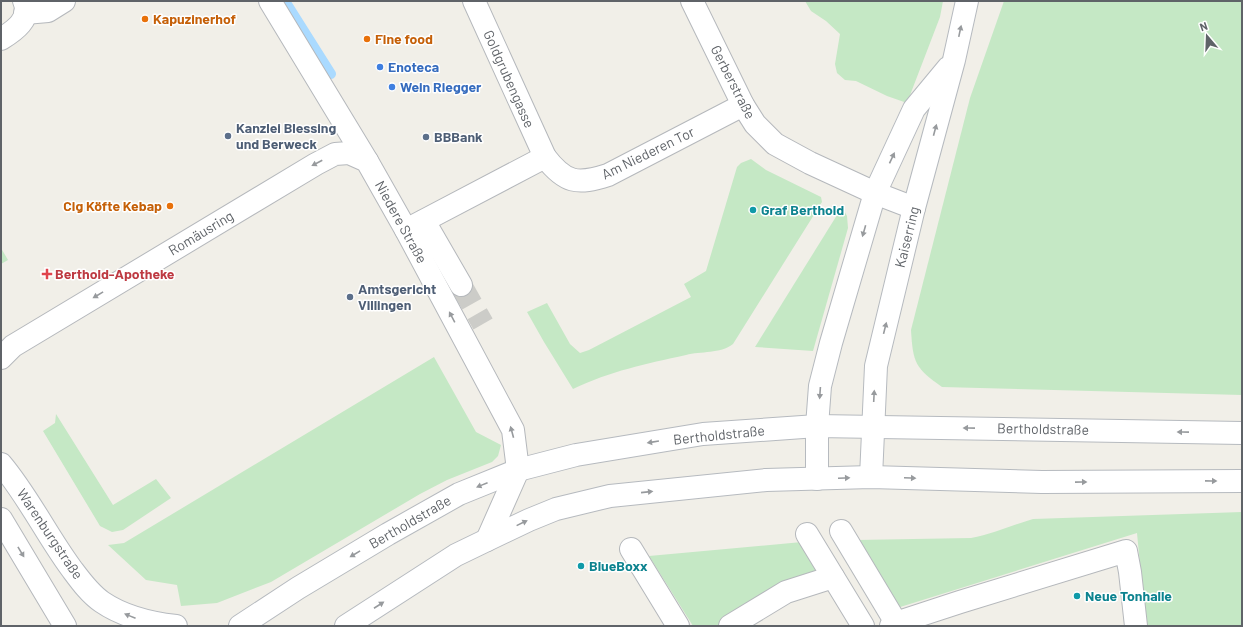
<svg xmlns="http://www.w3.org/2000/svg" width="1243" height="627" viewBox="0 0 1243 627" font-family="Barlow,sans-serif">
<rect width="100%" height="100%" fill="#f1efe8"/>
<!-- green -->
<g fill="#c5e8c5">
<path d="M805,1H943L940,17L907,103L887,96L856,81L845,80L837,73L835,64L840,34L826,21L811,11Z"/>
<path d="M1004,1H1242V395L942,387C915,368 913,363 911,330L970,98Z"/>
<path d="M751,159L766,170L821,197L822,202L733,344C720,354 701,351 686,355C645,364 611,371 573,389L544,342L527,312L547,303L570,344L580,353L589,350L691,297L684,284L706,271L737,167L741,163Z"/>
<path d="M842,207L847,216L848,228L813,351L755,347Z"/>
<path d="M1,248L8,260L1,264Z"/>
<path d="M434,357L476,432L501,445L498,456L492,462L447,480L420,494L271,582L217,603L181,606L177,585L146,580L108,545L124,543Z"/>
<path d="M56,414L113,505L156,479L171,498L123,530L112,532L100,526L43,431L55,423Z"/>
<path d="M1242,512V626H1144L1141,575L1137,533L897,608L856,540L971,538C993,534 1012,525 1033,519Z"/>
<path d="M802,542L820,570L730,626H693L649,556Z"/>
</g>
<g fill="none" stroke-linecap="round" stroke-linejoin="round">
<!-- stream -->
<path stroke="#aadaff" stroke-width="10" d="M285,1L331,74"/>
<!-- pedestrian-tunnel -->
<path stroke="#ccccc8" stroke-width="22" stroke-dasharray="22 11" stroke-linecap="butt" d="M461,285L483,324"/>
<defs>
<g id="pedestrian">
<path d="M270,1L367,161"/>
<path d="M474,1L545,157"/>
<path d="M25,13L48,11L64,1"/>
<path d="M424,221L461,285"/>
<path d="M406,230L545,157C565,183 577,185 608,175L743,105"/>
<path d="M841,531L898,626"/>
<path d="M807,534L863,626"/>
<path d="M631,549L678,626"/>
<path d="M730,626L786,592L833,577"/>
<path d="M891,626L896,623L960,602L1126,551L1130,572L1136,626"/>
</g>
<g id="minor">
<path d="M692,1L743,105L755,124L775,144L810,163L875,193L914,208"/>
<path d="M1,39C14,31 32,19 24,1"/>
<path d="M1,358L13,346L316,164L335,154L349,153L367,161L406,230L513,430L518,470L487,540"/>
<path d="M1,519L65,626"/>
</g>
<g id="secondary">
<path d="M1,464C28,496 46,534 71,568C80,580 89,593 102,602C124,617 150,623 176,626"/>
<path d="M871,477L876,366L914,208L954,60L967,1"/>
<path d="M817,479V426L820,386L831,343L875,193L914,109L948,68"/>
<path d="M240,626L298,588L388,534L459,494L518,470L576,455L703,434L817,426L1242,433"/>
<path d="M346,626L456,555L487,540L529,520L556,509L610,496L766,480L871,477L1042,482L1242,481"/>
</g>
</defs>
<!-- pedestrian casing -->
<use href="#pedestrian" stroke="#b5b8bc" stroke-width="24"/>
<!-- minor casing -->
<use href="#minor" stroke="#b5b8bc" stroke-width="24"/>
<!-- secondary casing -->
<use href="#secondary" stroke="#b6babf" stroke-width="24"/>
<!-- pedestrian -->
<use href="#pedestrian" stroke="#fff" stroke-width="22"/>
<!-- minor -->
<use href="#minor" stroke="#fff" stroke-width="22"/>
<!-- secondary -->
<use href="#secondary" stroke="#fff" stroke-width="22"/>
</g>
<!-- one-way arrows -->
<defs><path id="oneway-solid" d="M-6-.8H1V-3.2L6.5 0L1 3.2V.8H-6Z"/></defs>
<g fill="#979a9d">
<use href="#oneway-solid" transform="translate(960 31) rotate(-78)"/>
<use href="#oneway-solid" transform="translate(935 130) rotate(-75)"/>
<use href="#oneway-solid" transform="translate(892 158) rotate(-65)"/>
<use href="#oneway-solid" transform="translate(317 163) rotate(152)"/>
<use href="#oneway-solid" transform="translate(864 231) rotate(106)"/>
<use href="#oneway-solid" transform="translate(98 295) rotate(149)"/>
<use href="#oneway-solid" transform="translate(452 317) rotate(-118)"/>
<use href="#oneway-solid" transform="translate(885 328) rotate(-76)"/>
<use href="#oneway-solid" transform="translate(820 393) rotate(94)"/>
<use href="#oneway-solid" transform="translate(874 396) rotate(-87)"/>
<use href="#oneway-solid" transform="translate(969 428) rotate(-179)"/>
<use href="#oneway-solid" transform="translate(512 432) rotate(-105)"/>
<use href="#oneway-solid" transform="translate(1183 432) rotate(-179)"/>
<use href="#oneway-solid" transform="translate(653 442) rotate(171)"/>
<use href="#oneway-solid" transform="translate(844 478) rotate(-2)"/>
<use href="#oneway-solid" transform="translate(910 478) rotate(2)"/>
<use href="#oneway-solid" transform="translate(1211 481) rotate(1)"/>
<use href="#oneway-solid" transform="translate(1081 482) rotate(-1)"/>
<use href="#oneway-solid" transform="translate(482 485) rotate(158)"/>
<use href="#oneway-solid" transform="translate(647 492) rotate(-6)"/>
<use href="#oneway-solid" transform="translate(522 523) rotate(-26)"/>
<use href="#oneway-solid" transform="translate(21 552) rotate(59)"/>
<use href="#oneway-solid" transform="translate(355 554) rotate(149)"/>
<use href="#oneway-solid" transform="translate(379 605) rotate(-33)"/>
<use href="#oneway-solid" transform="translate(130 616) rotate(-158)"/>
</g>
<!-- markers -->
<g fill="#e8710a" stroke="#fff" stroke-width="1.5">
<circle cx="145" cy="19" r="4"/>
<circle cx="367" cy="39" r="4"/>
<circle cx="170" cy="206" r="4"/>
</g>
<g fill="#3f7fe0" stroke="#fff" stroke-width="1.5">
<circle cx="380" cy="67" r="4"/>
<circle cx="392" cy="87" r="4"/>
</g>
<g fill="#5c6f8a" stroke="#fff" stroke-width="1.5">
<circle cx="228" cy="136" r="4"/>
<circle cx="426" cy="137" r="4"/>
<circle cx="350" cy="297" r="4"/>
</g>
<g fill="#0f9aa8" stroke="#fff" stroke-width="1.5">
<circle cx="753" cy="210" r="4"/>
<circle cx="581" cy="566" r="4"/>
<circle cx="1077" cy="596" r="4"/>
</g>
<path fill="#e0444e" stroke="#fff" stroke-width="1.5" d="M45 268h4v4h4v4h-4v4h-4v-4h-4v-4h4z"/>
<g text-anchor="middle" stroke-width="3" stroke-linejoin="round" paint-order="stroke">
<!-- food labels -->
<g font-size="14" font-weight="bold" fill="#c56008" stroke="#fff" text-anchor="start">
<text x="153" y="24">Kapuzinerhof</text>
<text x="375" y="44">Fine food</text>
<text x="162" y="211" text-anchor="end">Cig Köfte Kebap</text>
</g>
<!-- shop labels -->
<g font-size="14" font-weight="bold" fill="#366cbe" stroke="#fff" text-anchor="start">
<text x="388" y="72">Enoteca</text>
<text x="400" y="92">Wein Riegger</text>
</g>
<!-- street labels -->
<g font-size="14" fill="#5f6368" stroke="#fff">
<text transform="translate(509 79) rotate(66)" y="5">Goldgrubengasse</text>
<text transform="translate(733 82) rotate(63)" y="5">Gerberstraße</text>
<text transform="translate(648 153) rotate(-26)" y="5">Am Niederen Tor</text>
<text transform="translate(401 222) rotate(61)" y="5">Niedere Straße</text>
<text transform="translate(201 233) rotate(-31)" y="5">Romäusring</text>
<text transform="translate(907 237) rotate(-76)" y="5">Kaiserring</text>
<text transform="translate(1043 429) rotate(1)" y="5">Bertholdstraße</text>
<text transform="translate(719 435) rotate(-6)" y="5">Bertholdstraße</text>
<text transform="translate(410 522) rotate(-30)" y="5">Bertholdstraße</text>
<text transform="translate(50 534) rotate(56)" y="5">Warenburgstraße</text>
</g>
<!-- service labels -->
<g font-size="14" font-weight="bold" fill="#4e5e75" stroke="#fff" text-anchor="start">
<text x="236" y="133">Kanzlei Blessing<tspan x="236" dy="16">und Berweck</tspan></text>
<text x="434" y="142">BBBank</text>
<text x="358" y="294">Amtsgericht<tspan x="358" dy="16">Villingen</tspan></text>
</g>
<!-- culture labels -->
<g font-size="14" font-weight="bold" fill="#0d838f" stroke="#fff" text-anchor="start">
<text x="761" y="215">Graf Berthold</text>
<text x="589" y="571">BlueBoxx</text>
<text x="1085" y="601">Neue Tonhalle</text>
</g>
<!-- health labels -->
<g font-size="14" font-weight="bold" fill="#be3a42" stroke="#fff" text-anchor="start">
<text x="55" y="279">Berthold-Apotheke</text>
</g>
</g>
<!-- border -->
<rect width="1243" height="627" fill="none" stroke="#5f6368" stroke-width="4"/>
<!-- north arrow -->
<g transform="translate(1207 36) rotate(341)" stroke="#ffffff" stroke-width="3" paint-order="stroke">
<path d="M0-3L7 15L0 10L-7 15Z" fill="#5f6368"/>
<text y="-6" font-size="11" font-weight="bold" text-anchor="middle" fill="#5f6368">N</text>
</g>
</svg>
